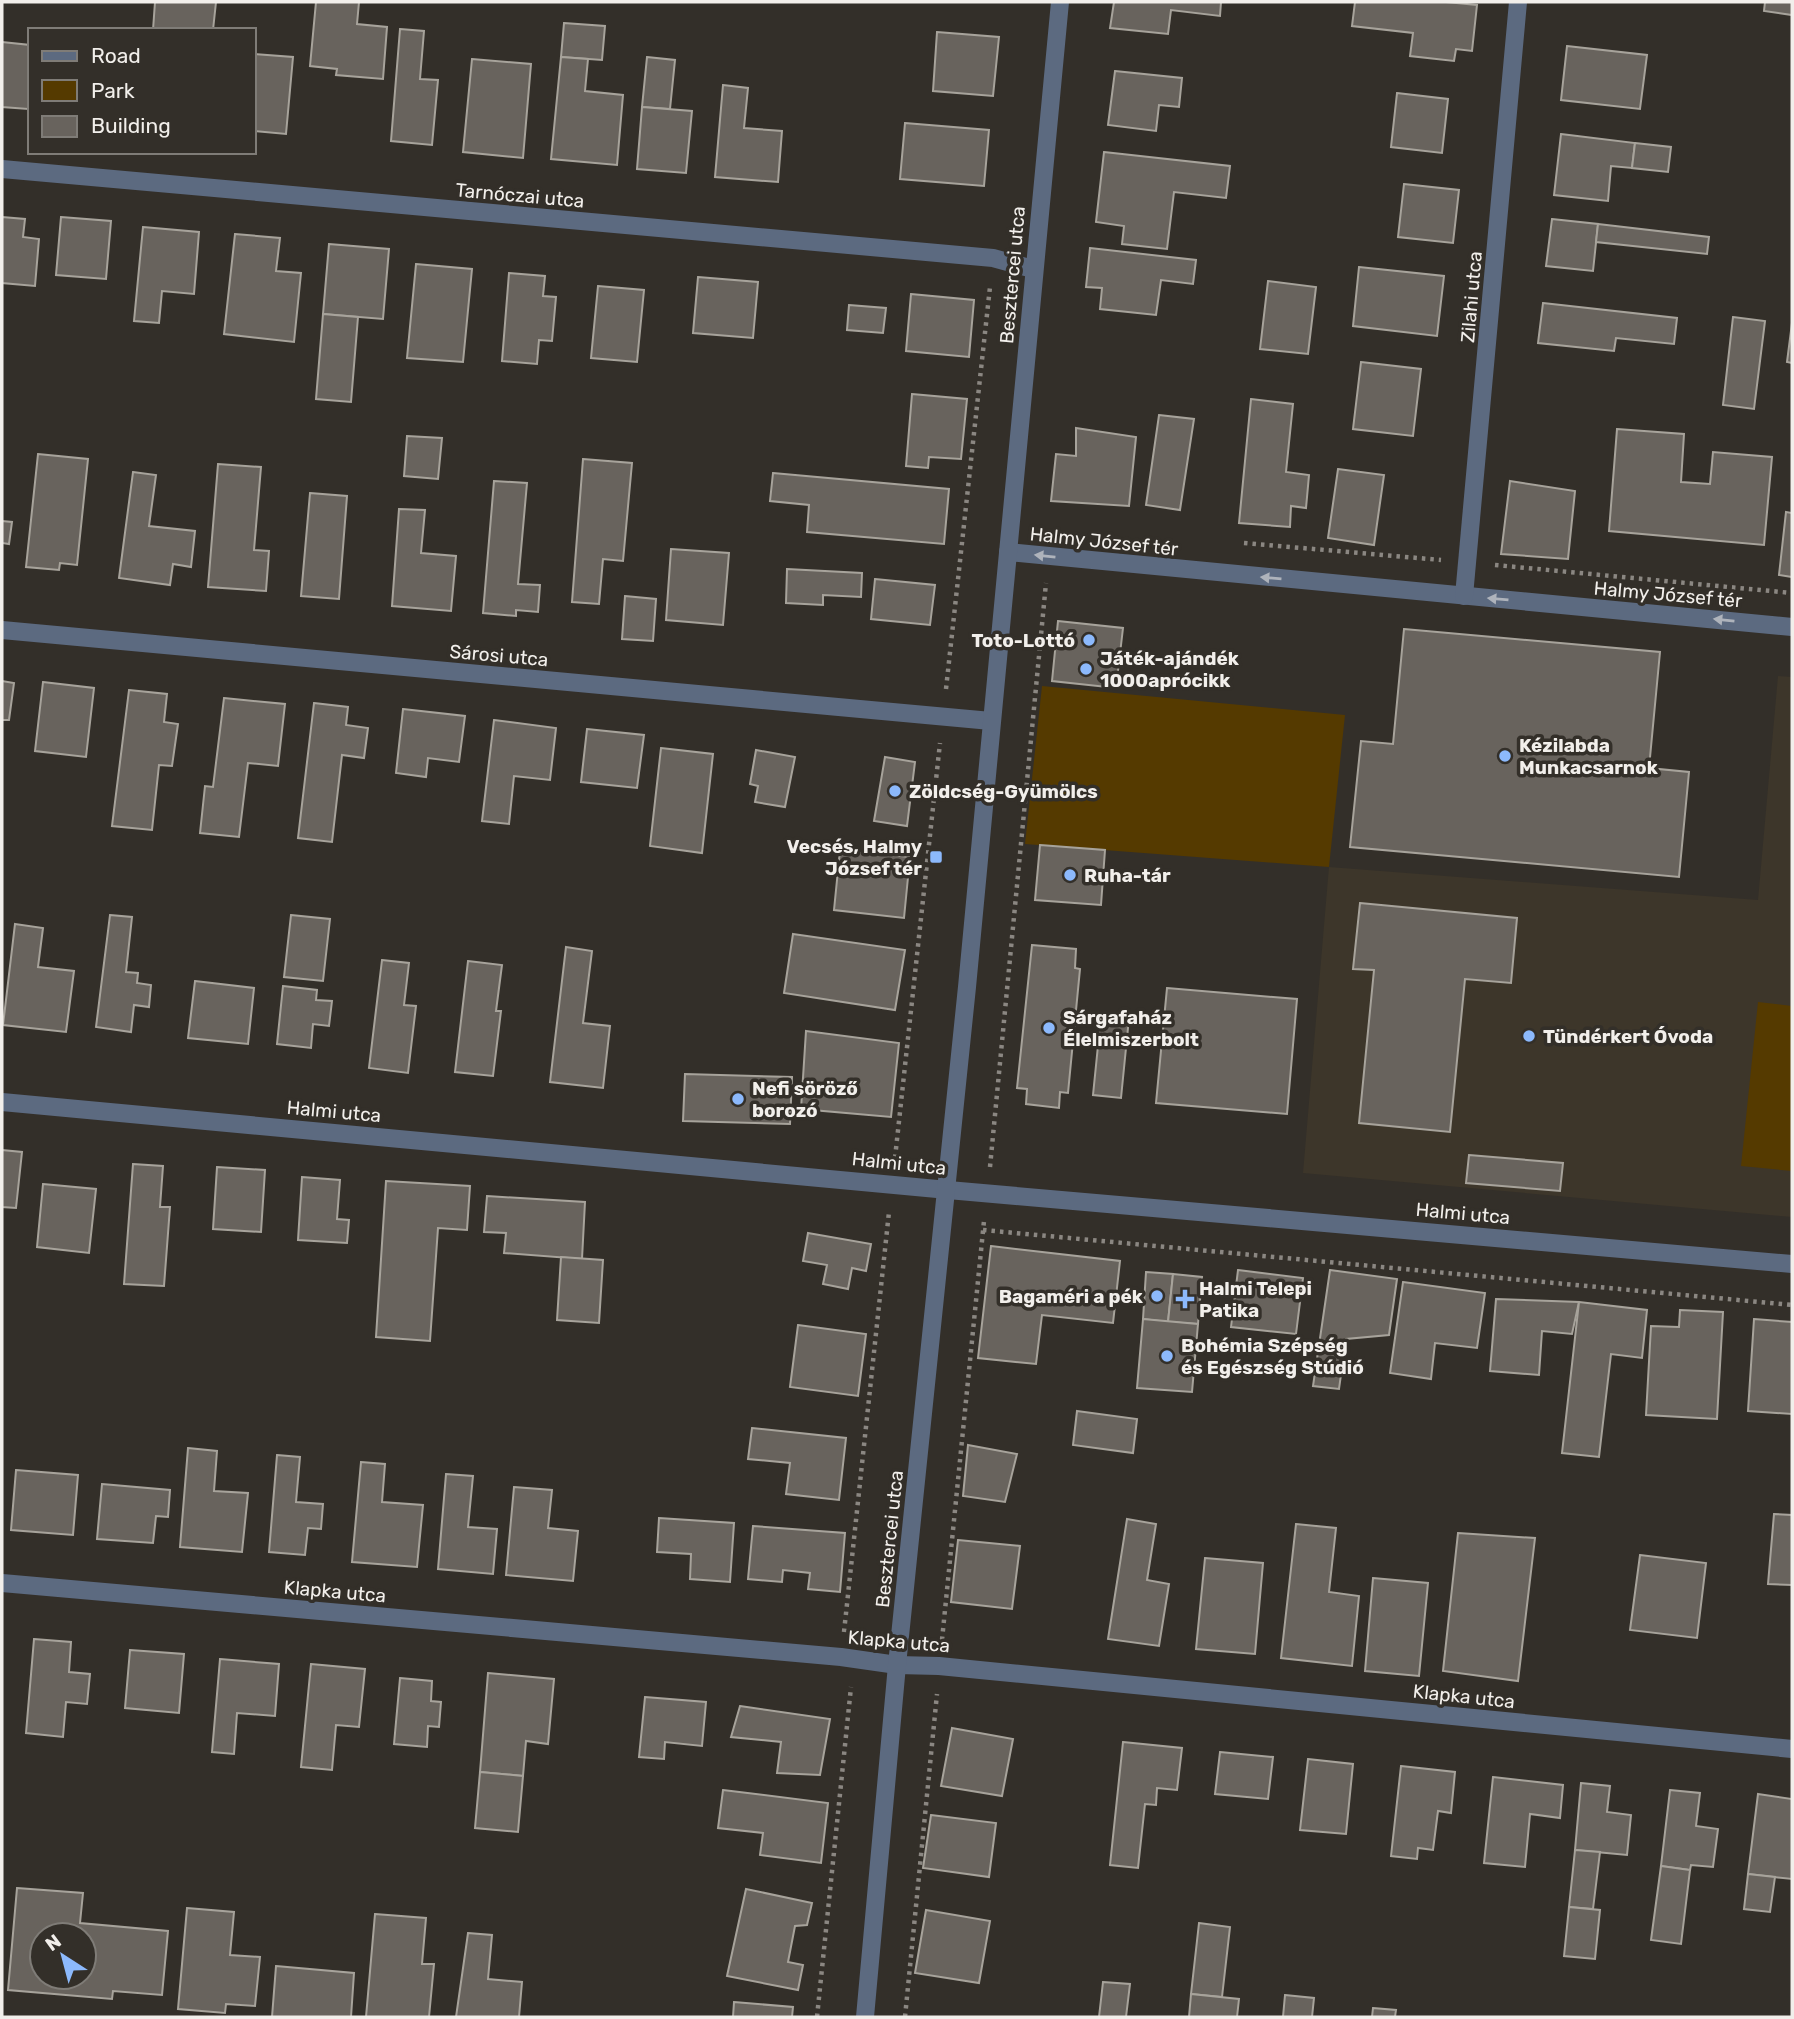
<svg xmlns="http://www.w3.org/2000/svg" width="1794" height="2019" viewBox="0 0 1794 2019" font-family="Rubik,sans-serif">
<rect width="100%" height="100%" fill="#332f29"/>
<!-- built -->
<path fill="#3d362a" d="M1778,676L1792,677V1217L1303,1173L1329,867L1758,900Z"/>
<!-- green -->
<g fill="#553a00">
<path d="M1042,686L1345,715L1329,867L1025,844Z"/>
<path d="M1758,1002L1792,1006V1171L1741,1166Z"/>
</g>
<!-- building -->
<g fill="#68635d" stroke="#a7a39b" stroke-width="2" fill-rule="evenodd">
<path d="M155,2H216L213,30H153Z"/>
<path d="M316,2H359L357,24L387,27L383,79L336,75L337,69L310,66Z"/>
<path d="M1114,2H1221L1220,16L1171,10L1168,34L1110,28Z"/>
<path d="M1355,2H1446L1477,5L1472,51L1456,49L1454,61L1410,56L1413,33L1352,26Z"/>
<path d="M1765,2H1792V15L1764,11Z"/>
<path d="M564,23L605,26L602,60L561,57Z"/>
<path d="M400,29L424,31L420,79L438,80L432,145L391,141Z"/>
<path d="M937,32L999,37L993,96L933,91Z"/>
<path d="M2,42L30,45L28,109L2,107Z"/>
<path d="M1567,46L1647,55L1640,109L1561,100Z"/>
<path d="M254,54L293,57L286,134L254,131Z"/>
<path d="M561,57L588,59L585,91L623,95L617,165L551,159Z"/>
<path d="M647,57L675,60L670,109L642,107Z"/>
<path d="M472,59L531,64L523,158L463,152Z"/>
<path d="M1115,71L1182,78L1179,107L1159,105L1156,131L1108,125Z"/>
<path d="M723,85L748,88L744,128L782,131L778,182L715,177Z"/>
<path d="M1397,93L1448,99L1442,153L1391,147Z"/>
<path d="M642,107L692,111L686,173L637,169Z"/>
<path d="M905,123L989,130L984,186L900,179Z"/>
<path d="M1561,134L1635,143L1632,168L1611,166L1608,201L1554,195Z"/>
<path d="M1635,143L1671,147L1668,172L1632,168Z"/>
<path d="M1104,152L1230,166L1226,198L1174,192L1167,249L1122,244L1124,226L1096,222Z"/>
<path d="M1404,184L1459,190L1453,243L1398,237Z"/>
<path d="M2,217L25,219L23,237L39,239L35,286L2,283Z"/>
<path d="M61,217L111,221L106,279L56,275Z"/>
<path d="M1552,219L1598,224L1593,271L1546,266Z"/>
<path d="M1598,224L1709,237L1707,254L1596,242Z"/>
<path d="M143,227L199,232L194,294L162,291L159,323L134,321Z"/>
<path d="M235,234L280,238L276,271L301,273L294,342L224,334Z"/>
<path d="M329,244L389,249L383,319L323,314Z"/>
<path d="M1090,248L1196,260L1193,284L1161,280L1156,315L1100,309L1102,288L1086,287Z"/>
<path d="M416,264L472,269L463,362L407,358Z"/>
<path d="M1359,267L1444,276L1437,336L1353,326Z"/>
<path d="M509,273L545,276L543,296L556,297L552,341L539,340L537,364L502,361Z"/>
<path d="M698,277L758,282L753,338L693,333Z"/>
<path d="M1268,281L1316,287L1308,354L1260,349Z"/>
<path d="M598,286L644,290L637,362L591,358Z"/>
<path d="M911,294L974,300L969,357L906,351Z"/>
<path d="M1543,303L1677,318L1674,344L1616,338L1614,351L1538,343Z"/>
<path d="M849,305L886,308L883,333L847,330Z"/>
<path d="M323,314L358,317L351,402L316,399Z"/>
<path d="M1733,317L1765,321L1754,409L1723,405Z"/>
<path d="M1792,323V363L1787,362Z"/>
<path d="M1361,362L1421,369L1413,436L1353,429Z"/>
<path d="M912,394L967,399L961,459L929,457L928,468L906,466Z"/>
<path d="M1251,399L1293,404L1286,472L1309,475L1306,508L1291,506L1290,527L1239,523Z"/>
<path d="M1159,415L1194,419L1180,510L1146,505Z"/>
<path d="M1076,428L1136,437L1129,506L1051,501L1056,454L1076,456Z"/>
<path d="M1617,429L1684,434L1681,482L1710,484L1713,452L1772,457L1764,545L1609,531Z"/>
<path d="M407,436L442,438L438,479L404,476Z"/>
<path d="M38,454L88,459L77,565L60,563L59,570L26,567Z"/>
<path d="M583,459L632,463L623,561L603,559L599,604L572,602Z"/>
<path d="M218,464L261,467L254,550L269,551L266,591L208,587Z"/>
<path d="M1338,469L1384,475L1374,545L1328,538Z"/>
<path d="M133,472L156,475L149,526L195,531L191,567L173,564L170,585L119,578Z"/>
<path d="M773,473L949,489L944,544L807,532L809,505L770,501Z"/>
<path d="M494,481L527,483L518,584L540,585L538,612L516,610V616L483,613Z"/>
<path d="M1510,481L1575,491L1568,559L1501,554Z"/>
<path d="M310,493L347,496L339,599L301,596Z"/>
<path d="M399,509L425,510L421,553L456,556L451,611L392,606Z"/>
<path d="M1786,512L1792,513V577L1779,575Z"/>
<path d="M2,521L12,522L9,544L2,543Z"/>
<path d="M671,549L729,553L723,625L666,620Z"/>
<path d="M787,569L862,573L861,597L823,595V605L786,603Z"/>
<path d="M875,579L935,585L930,625L871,619Z"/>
<path d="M625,596L656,599L653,641L622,639Z"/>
<path d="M1058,621L1123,628L1116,688L1052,681Z"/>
<path d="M1404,629L1660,652L1649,768L1689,772L1679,877L1350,847L1361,741L1393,744Z"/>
<path d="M2,681L14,683L9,720H2Z"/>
<path d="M43,682L94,688L86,757L35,751Z"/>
<path d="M129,690L167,694L164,722L178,724L172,766L159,765L152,830L112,826Z"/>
<path d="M224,698L285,704L278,766L248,763L239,837L200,833L205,786L213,787Z"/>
<path d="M314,703L348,707L346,725L368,728L364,758L342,755L332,842L298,838Z"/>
<path d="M403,709L465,716L459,762L428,758L426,777L396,773Z"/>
<path d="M494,720L556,728L550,780L514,776L509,824L482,821Z"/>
<path d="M587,729L644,735L637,788L581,782Z"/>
<path d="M661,748L713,754L702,853L650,846Z"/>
<path d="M756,750L795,757L785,807L755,802L758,786L750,784Z"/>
<path d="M885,757L915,762L907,826L874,821Z"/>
<path d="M1040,845L1105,850L1101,905L1035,900Z"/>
<path d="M840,850L910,857L904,918L834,910Z"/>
<path d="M1360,903L1517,918L1511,983L1465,979L1450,1132L1359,1123L1374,970L1353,969Z"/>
<path d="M110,915L132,917L126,972L138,973L137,983L151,985L149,1007L134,1005L131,1032L96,1027Z"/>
<path d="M291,915L330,919L323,981L284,977Z"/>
<path d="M15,924L43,928L38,967L74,971L66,1032L3,1025Z"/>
<path d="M793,934L905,950L895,1010L784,993Z"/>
<path d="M1032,945L1076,949L1075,968L1080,969L1068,1093L1060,1092L1059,1108L1026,1104L1027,1089L1017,1088Z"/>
<path d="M566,947L592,951L583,1023L610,1026L603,1088L550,1082Z"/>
<path d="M382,960L409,963L404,1005L416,1006L408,1073L369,1068Z"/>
<path d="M468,961L502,965L496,1011H501L493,1076L455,1072Z"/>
<path d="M195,981L254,988L248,1044L188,1038Z"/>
<path d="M283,986L317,990L316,1000L332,1001L329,1026L313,1024L311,1048L277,1044Z"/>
<path d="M1167,988L1297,999L1287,1114L1156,1103Z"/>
<path d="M1101,1016L1129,1018L1121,1098L1093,1095Z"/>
<path d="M806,1031L899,1043L891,1117L801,1109Z"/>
<path d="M685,1074L792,1077L790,1124L683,1121Z"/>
<path d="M2,1150L22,1152L16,1208L2,1207Z"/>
<path d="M1469,1155L1563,1163L1560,1191L1466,1183Z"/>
<path d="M133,1164L163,1166L160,1207H170L164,1286L124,1284Z"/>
<path d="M217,1167L265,1170L261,1232L213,1229Z"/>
<path d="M302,1177L340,1180L337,1219L349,1220L347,1243L298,1240Z"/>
<path d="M386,1181L470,1186L467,1230L438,1228L430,1341L376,1337Z"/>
<path d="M43,1184L96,1189L89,1253L37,1247Z"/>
<path d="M487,1196L585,1202L582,1259L504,1253L506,1233L484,1232Z"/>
<path d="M808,1233L871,1244L866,1271L852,1268L848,1289L823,1284L827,1265L803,1261Z"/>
<path d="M991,1246L1120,1261L1113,1323L1042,1315L1036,1364L978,1358Z"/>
<path d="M561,1257L603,1260L599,1323L557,1320Z"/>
<path d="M1238,1270L1303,1278L1296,1334L1231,1327Z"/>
<path d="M1330,1270L1397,1279L1389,1335L1346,1339L1339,1389L1313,1386Z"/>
<path d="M1146,1272L1173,1274L1168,1322L1143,1319Z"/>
<path d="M1173,1274L1202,1277L1198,1324L1168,1322Z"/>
<path d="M1403,1282L1485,1293L1477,1348L1435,1343L1431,1379L1390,1373Z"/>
<path d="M1496,1299L1579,1302L1572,1334L1542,1331L1539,1375L1490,1371Z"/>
<path d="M1579,1302L1647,1310L1642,1358L1611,1354L1599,1457L1562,1453Z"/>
<path d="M1680,1310L1723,1312L1717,1419L1646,1415L1651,1326L1679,1327Z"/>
<path d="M1143,1319L1198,1324L1192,1392L1137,1388Z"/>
<path d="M1754,1319L1792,1322V1414L1748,1411Z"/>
<path d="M798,1325L866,1334L858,1396L790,1387Z"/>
<path d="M1077,1411L1137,1419L1133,1453L1073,1445Z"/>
<path d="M752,1428L846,1438L839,1500L786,1494L790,1463L748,1459Z"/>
<path d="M968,1445L1017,1454L1005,1502L963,1496Z"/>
<path d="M188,1448L217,1451L214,1491L248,1493L242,1552L180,1547Z"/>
<path d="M277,1455L300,1457L296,1502L323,1504L321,1529L308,1528L305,1555L269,1552Z"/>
<path d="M361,1462L385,1464L382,1502L423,1505L417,1567L352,1562Z"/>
<path d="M16,1470L78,1475L73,1535L11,1530Z"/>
<path d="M446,1474L473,1476L468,1527L497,1529L493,1574L438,1569Z"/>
<path d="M102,1484L170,1490L168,1517L156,1516L153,1543L97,1539Z"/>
<path d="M514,1487L552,1490L548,1528L578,1531L573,1581L506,1575Z"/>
<path d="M1774,1514L1792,1515V1585L1768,1584Z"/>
<path d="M659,1518L734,1523L730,1582L690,1579L691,1554L657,1552Z"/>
<path d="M1127,1519L1156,1524L1147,1580L1169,1584L1159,1646L1108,1639Z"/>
<path d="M1296,1524L1336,1528L1329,1592L1359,1596L1352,1666L1281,1658Z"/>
<path d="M753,1526L845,1533L840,1592L808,1589L810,1573L783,1570L782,1582L748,1579Z"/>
<path d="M1458,1533L1535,1538L1518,1681L1443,1671Z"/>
<path d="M958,1540L1020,1546L1012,1609L951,1602Z"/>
<path d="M1640,1555L1706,1563L1697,1638L1630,1630Z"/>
<path d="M1205,1558L1263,1563L1255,1654L1196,1649Z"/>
<path d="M1373,1578L1428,1583L1419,1676L1365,1671Z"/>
<path d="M34,1639L71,1642L69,1672L90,1674L87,1704L66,1702L63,1737L26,1733Z"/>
<path d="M130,1650L184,1654L179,1713L125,1708Z"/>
<path d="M220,1659L279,1664L275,1716L237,1713L234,1754L212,1752Z"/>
<path d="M311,1664L365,1669L359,1727L336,1725L332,1770L301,1767Z"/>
<path d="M488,1673L554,1679L548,1744L526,1741L523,1776L480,1772Z"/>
<path d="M400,1678L432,1681L431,1701L441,1702L439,1727L428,1726L427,1747L394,1744Z"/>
<path d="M645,1697L706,1702L702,1746L665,1742L664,1759L639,1757Z"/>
<path d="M740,1706L830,1719L820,1775L777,1773L781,1742L731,1737Z"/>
<path d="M952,1728L1013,1739L1002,1796L941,1786Z"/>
<path d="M1123,1742L1182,1748L1177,1790L1157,1788L1156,1805L1145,1804L1138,1868L1110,1865Z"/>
<path d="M1220,1752L1273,1757L1268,1799L1215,1794Z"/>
<path d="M1308,1759L1353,1764L1346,1834L1300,1830Z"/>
<path d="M1401,1766L1455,1772L1451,1813L1438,1811L1433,1850L1418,1848L1417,1859L1391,1856Z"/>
<path d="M480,1772L523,1776L518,1832L475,1828Z"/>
<path d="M1493,1777L1563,1785L1560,1818L1530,1814L1525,1867L1484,1863Z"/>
<path d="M1581,1783L1610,1786L1607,1812L1631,1815L1627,1855L1575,1850Z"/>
<path d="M723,1790L828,1803L821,1863L760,1855L763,1833L718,1828Z"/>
<path d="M1670,1790L1700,1793L1696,1826L1718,1829L1713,1867L1691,1865L1690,1870L1661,1866Z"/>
<path d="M1758,1794L1792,1799V1879L1748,1874Z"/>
<path d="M931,1815L996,1823L989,1877L923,1868Z"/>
<path d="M1575,1850L1600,1852L1593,1909L1569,1907Z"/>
<path d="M1661,1866L1690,1870L1681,1944L1651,1940Z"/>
<path d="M1748,1874L1775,1877L1770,1912L1744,1909Z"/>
<path d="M17,1888L83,1893L80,1923L168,1931L162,1995L113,1991L112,1999L8,1990ZM42,1935H84V1977H42Z"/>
<path d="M746,1889L812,1903L807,1925L795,1926L788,1962L803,1965L798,1990L727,1976Z"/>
<path d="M1569,1907L1600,1910L1595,1959L1564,1956Z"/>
<path d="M187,1908L234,1912L230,1955L260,1957L255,2006L226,2004L225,2013L178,2009Z"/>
<path d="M926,1910L990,1921L979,1983L915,1973Z"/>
<path d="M375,1914L426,1918L422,1964H434L429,2017H366Z"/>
<path d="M1199,1923L1230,1927L1222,1997L1191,1994Z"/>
<path d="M468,1933L492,1935L488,1979L522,1982L519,2017H456Z"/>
<path d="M276,1966L354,1973L351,2017H272Z"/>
<path d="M1103,1982L1130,1984L1126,2017H1099Z"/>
<path d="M1191,1994L1239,1999L1237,2017H1189Z"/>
<path d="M1285,1995L1314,1998L1312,2017H1283Z"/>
<path d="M734,2002L793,2007L792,2017H733Z"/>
<path d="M1373,2008L1396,2010L1395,2017H1372Z"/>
</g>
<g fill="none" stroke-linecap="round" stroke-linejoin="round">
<!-- path -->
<g stroke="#8b8782" stroke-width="4.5" stroke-dasharray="3.5 5" stroke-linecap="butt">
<path d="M1244,543L1441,560"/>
<path d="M1495,565L1792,593"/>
<path d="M946,689L990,287"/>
<path d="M895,1158L940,743"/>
<path d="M990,1167L1046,583"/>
<path d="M983,1230L1792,1305"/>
<path d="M844,1632L889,1212"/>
<path d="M942,1640L984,1221"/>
<path d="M817,2017L851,1687"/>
<path d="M905,2017L937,1694"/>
</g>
<!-- street -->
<g stroke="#5c6a80" stroke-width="18">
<path d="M2,169L993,258L1033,269"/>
<path d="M1008,552L1792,627"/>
<path d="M1464,596L1518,2"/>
<path d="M2,630L991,721"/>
<path d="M2,1102L948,1190L1792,1264"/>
<path d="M2,1583L841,1657L897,1665L939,1666L1792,1749"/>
<path d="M865,2017L897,1665L967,987L1060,2"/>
</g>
</g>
<!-- one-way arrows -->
<defs><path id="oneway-solid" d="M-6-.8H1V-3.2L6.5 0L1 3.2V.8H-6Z" transform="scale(1.75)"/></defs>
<g fill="#aeb3bb">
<use href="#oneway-solid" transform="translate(1045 556) rotate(-174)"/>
<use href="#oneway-solid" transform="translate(1271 578) rotate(-175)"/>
<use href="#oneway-solid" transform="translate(1498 599) rotate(-175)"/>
<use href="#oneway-solid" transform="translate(1724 620) rotate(-174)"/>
</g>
<!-- markers -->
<g fill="#8cb9fc" stroke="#332f29" stroke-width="2.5">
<circle cx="1089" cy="640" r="7"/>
<circle cx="1086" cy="669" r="7"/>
<circle cx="1505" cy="756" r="7"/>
<circle cx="895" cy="791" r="7"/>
<rect x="929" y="850" width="14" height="14" rx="3.5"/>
<circle cx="1070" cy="875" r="7"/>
<circle cx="1049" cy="1028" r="7"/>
<circle cx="1529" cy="1036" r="7"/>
<circle cx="738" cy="1099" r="7"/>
<circle cx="1157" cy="1296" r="7"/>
<path d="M1181.5 1288.5h7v7h7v7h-7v7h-7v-7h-7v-7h7z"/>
<circle cx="1167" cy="1356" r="7"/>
</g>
<g text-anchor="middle" stroke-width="7" stroke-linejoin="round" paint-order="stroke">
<!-- street labels -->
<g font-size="19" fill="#f2efeb" stroke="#332f29">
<text transform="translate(520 195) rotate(5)" y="7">Tarnóczai utca</text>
<text transform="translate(1012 275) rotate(-85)" y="7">Besztercei utca</text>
<text transform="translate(1471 297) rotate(-85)" y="7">Zilahi utca</text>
<text transform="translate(1104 541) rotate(6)" y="7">Halmy József tér</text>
<text transform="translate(1668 594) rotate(5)" y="7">Halmy József tér</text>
<text transform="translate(499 655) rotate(5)" y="7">Sárosi utca</text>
<text transform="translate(334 1111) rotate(5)" y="7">Halmi utca</text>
<text transform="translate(899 1163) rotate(6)" y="7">Halmi utca</text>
<text transform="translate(1463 1213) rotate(5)" y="7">Halmi utca</text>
<text transform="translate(889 1539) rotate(-84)" y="7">Besztercei utca</text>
<text transform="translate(335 1591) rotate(5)" y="7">Klapka utca</text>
<text transform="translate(899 1641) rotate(5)" y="7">Klapka utca</text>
<text transform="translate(1464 1696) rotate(6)" y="7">Klapka utca</text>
</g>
<!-- poi labels -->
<g font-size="19" font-weight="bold" fill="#f2efeb" stroke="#332f29" text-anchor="start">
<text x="1075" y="647" text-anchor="end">Toto-Lottó</text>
<text x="1100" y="665">Játék-ajándék<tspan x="1100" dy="22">1000aprócikk</tspan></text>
<text x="1519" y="752">Kézilabda<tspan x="1519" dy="22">Munkacsarnok</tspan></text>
<text x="909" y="798">Zöldcség-Gyümölcs</text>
<text x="922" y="853" text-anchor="end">Vecsés, Halmy<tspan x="922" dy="22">József tér</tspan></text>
<text x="1084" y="882">Ruha-tár</text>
<text x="1063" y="1024">Sárgafaház<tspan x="1063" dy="22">Élelmiszerbolt</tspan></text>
<text x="1543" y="1043">Tündérkert Óvoda</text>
<text x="752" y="1095">Nefi söröző<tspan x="752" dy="22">borozó</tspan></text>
<text x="1199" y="1295">Halmi Telepi<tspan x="1199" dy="22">Patika</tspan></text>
<text x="1143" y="1303" text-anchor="end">Bagaméri a pék</text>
<text x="1181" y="1352">Bohémia Szépség<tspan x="1181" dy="22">és Egészség Stúdió</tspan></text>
</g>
</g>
<!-- border -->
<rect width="1794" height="2019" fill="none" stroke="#f2efeb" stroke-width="7"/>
<!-- legend -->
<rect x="28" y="28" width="228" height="126" fill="#332f29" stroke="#7f7c77" stroke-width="2"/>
<rect x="42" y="51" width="35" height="10" fill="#5c6a80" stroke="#7f7c77" stroke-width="2"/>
<text x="91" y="63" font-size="21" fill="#f2efeb">Road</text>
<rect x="42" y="80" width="35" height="21" fill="#553a00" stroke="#7f7c77" stroke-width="2"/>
<text x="91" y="98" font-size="21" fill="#f2efeb">Park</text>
<rect x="42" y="116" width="35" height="21" fill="#68635d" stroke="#7f7c77" stroke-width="2"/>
<text x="91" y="133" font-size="21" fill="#f2efeb">Building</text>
<!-- north arrow -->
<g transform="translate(63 1956) rotate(324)"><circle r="33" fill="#332f29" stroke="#7f7c77" stroke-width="2"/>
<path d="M0-5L12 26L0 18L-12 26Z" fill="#8cb9fc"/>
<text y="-10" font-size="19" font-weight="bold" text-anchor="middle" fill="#f2efeb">N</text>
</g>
</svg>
